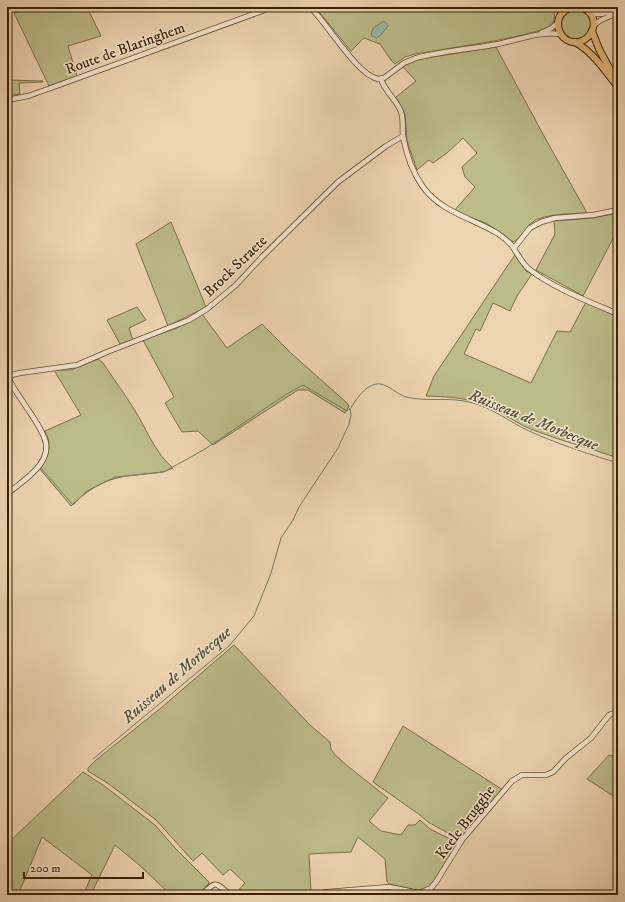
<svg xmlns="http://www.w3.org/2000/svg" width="625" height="902" viewBox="0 0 625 902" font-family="'IM FELL DW Pica',serif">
<rect width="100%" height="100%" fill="#edd4b0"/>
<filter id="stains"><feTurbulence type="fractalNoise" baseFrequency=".005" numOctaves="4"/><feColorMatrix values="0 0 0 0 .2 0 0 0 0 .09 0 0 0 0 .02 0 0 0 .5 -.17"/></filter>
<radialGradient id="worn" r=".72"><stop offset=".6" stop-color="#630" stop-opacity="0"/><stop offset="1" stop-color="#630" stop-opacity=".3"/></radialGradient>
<!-- green -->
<g fill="#bcbc89" stroke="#7a6f46">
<path d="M35,7H87L101,36L68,46L77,76L49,86L14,13Z"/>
<path d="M315,7H554C554,13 556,20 551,25C540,36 437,50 415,54L405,57L395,64L391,60L380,44L364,38L351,51Z"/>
<circle cx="576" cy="24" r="15"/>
<path d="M496,47L544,136L587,213C573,214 543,213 531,223C525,229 521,238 513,242L486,223L462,215L454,211L475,187L465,177L462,167L477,153L463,138L447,153L433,163L429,160L417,170L407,141L405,114L396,97L416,81L403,67L409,62L420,59Z"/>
<path d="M7,80L43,81V82L19,83L20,94L7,96Z"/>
<path d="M618,213V229L583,296L536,270L555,234L554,221L593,218Z"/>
<path d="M171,222L206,307L168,326L136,244Z"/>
<path d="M515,255L526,271L532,274L517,296L510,311L493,303L480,331L476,329L464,354L531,383L557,331L570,332L586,302L618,317V458C590,448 561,441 533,430C520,425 509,417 498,411C472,398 454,397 426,396L434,376L504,271Z"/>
<path d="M137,307L146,320L129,328L133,340L120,344L107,320Z"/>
<path d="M202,314L227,348L262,324L292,354L347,403L349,406L345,413L308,390H298L213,445L198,431L182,432L165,403L174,397L143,340L177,328Z"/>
<path d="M98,359L103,363C113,378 124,393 134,409C146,428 155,453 173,468C161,474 149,473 137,475C108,477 92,486 71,506L39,468C50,456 52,445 45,431L81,415L54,370H71Z"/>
<path d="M234,645L310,725L330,742L331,749L334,754L350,768L388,798L369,821L381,831L401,835L408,825H415L420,820L430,829L456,842L457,844L432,885L420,891L389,884L387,882L385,859L358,837L351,852L309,854L311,893L307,895H234L245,883L230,869L223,875L202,853L193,861L156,820L109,784L88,771V768L96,760L161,708Z"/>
<path d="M403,726L503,790L462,837L457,838L428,822L420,815L373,782Z"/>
<path d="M609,755L618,757V799L587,779Z"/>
<path d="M83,772L103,785L155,825L175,848L208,881L209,883L198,895H171L137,863L115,845L94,888L92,895H83L92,875L42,837L18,895H7V844Z"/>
<path d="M394,889L415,895L426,894L427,895H370L357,891Z"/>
</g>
<!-- water -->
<path fill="#99b8ac" stroke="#727c69" d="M384,21L388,26L381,35L376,38L371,35L373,28Z"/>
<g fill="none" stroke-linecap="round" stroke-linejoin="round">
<!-- stream -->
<g stroke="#727c69" stroke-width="1">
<path d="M395,7L404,11L409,7"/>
<path d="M41,468L73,505L87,491L115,477L164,472L205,449L285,395L303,385L347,411L350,409"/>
<path d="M93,759L229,646L254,616L271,573L281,538L293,520L299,507L338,448L349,424L351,415L350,409C357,399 363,387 376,384C386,382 396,394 406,397C427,402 449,397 469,402C492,407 509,422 529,431C558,444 588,454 618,463"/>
</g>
<defs>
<g id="minor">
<path d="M310,7C328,24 356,74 378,79L384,78L404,63L416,58C443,51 471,49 498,44C518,40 540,31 561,34"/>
<path d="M590,14H600L618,11"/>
<path d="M594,25L601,20L615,14"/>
<path d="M541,33L550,29L558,23"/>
<path d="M381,79C385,92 397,100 401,112C404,120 402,128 403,136C406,153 413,173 423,187C441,212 472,218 497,233C503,237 509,242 513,247C518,255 522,263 529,269C553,288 590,302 618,314"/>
<path d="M7,100L28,96L48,89L273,7"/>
<path d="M514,248L530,228L541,222L555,218L593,215L618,210"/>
<path d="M7,376L20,373L77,365L107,352L189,320L207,309L236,285L262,257L338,182L386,146L403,136"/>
<path d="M7,494C24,480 55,462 44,437C39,424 30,413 23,402C18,394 11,386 8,376"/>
<path d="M202,895C216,880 215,882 230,895"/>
<path d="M312,895L327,892L389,887L419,893L431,888L436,882L462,840L512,781L522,775H546L553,772L566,758L591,738L609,715L614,713H618"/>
</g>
<g id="major">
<path d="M571,7C564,10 558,15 558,24C558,29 560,34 564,38C585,55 609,18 581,7"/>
<path d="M592,31L599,49L614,77"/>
<path d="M575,42C593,52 606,72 618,87"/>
</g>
</defs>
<!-- minor casing -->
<use href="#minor" stroke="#644e2f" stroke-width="6"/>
<!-- major casing -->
<use href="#major" stroke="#372204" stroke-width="8"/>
<!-- minor -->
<use href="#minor" stroke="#f3e3cc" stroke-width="4.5"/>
<!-- major -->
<use href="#major" stroke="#e6ba78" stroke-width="6"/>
</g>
<g text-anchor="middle" stroke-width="3" stroke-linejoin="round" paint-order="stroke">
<!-- street labels -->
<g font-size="15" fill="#372204" stroke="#f3e3cc">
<text transform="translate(125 48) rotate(-20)" y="5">Route de Blaringhem</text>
<text transform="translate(235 266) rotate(-44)" y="5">Brock Straete</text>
<text transform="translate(465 822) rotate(-53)" y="5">Keele Brugghe</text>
</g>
<!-- water labels -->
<g font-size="16" font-style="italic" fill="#544f36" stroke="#f3e3cc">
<text transform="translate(534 419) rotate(22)" y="6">Ruisseau de Morbecque</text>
<text transform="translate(176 674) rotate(-41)" y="6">Ruisseau de Morbecque</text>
</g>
</g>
<!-- margin -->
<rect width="625" height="902" fill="none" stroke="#edd4b0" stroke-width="24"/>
<rect x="8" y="8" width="609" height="886" fill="none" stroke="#372204" stroke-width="2"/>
<rect x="12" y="12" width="601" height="878" fill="none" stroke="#372204"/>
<!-- scale -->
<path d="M24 872v6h119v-6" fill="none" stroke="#372204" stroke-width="2"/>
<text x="30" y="872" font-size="12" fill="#372204" stroke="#f3e3cc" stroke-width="3" paint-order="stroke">200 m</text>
<rect width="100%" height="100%" filter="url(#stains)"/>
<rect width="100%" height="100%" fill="url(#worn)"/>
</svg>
